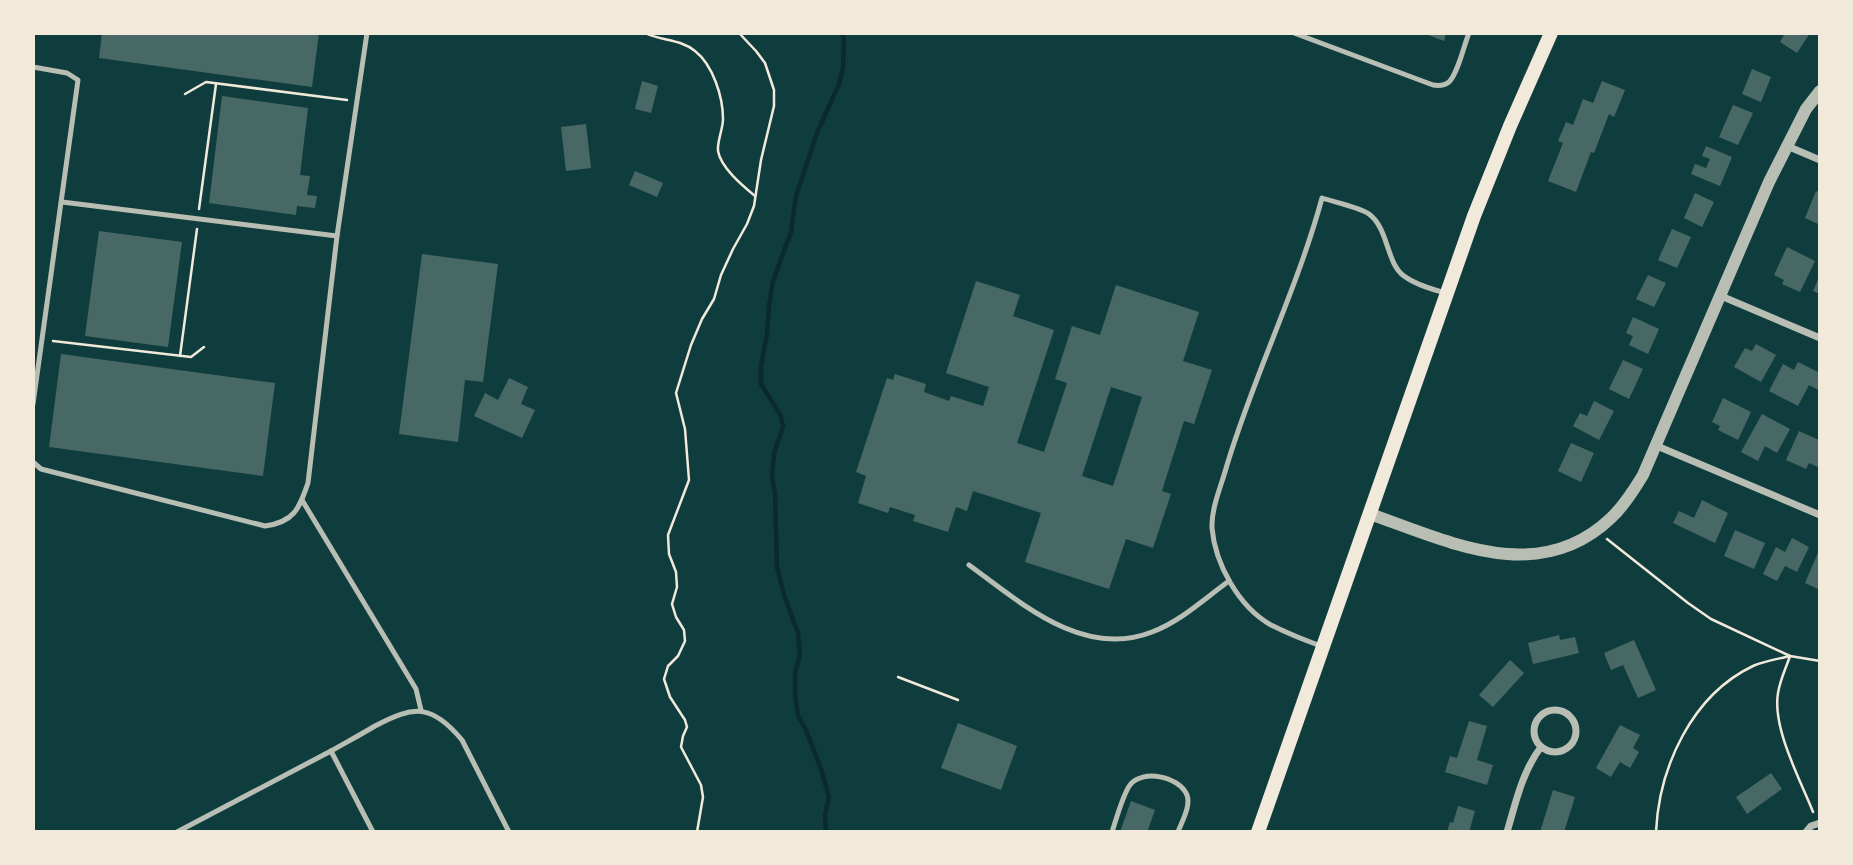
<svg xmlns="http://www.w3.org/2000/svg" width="1853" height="865" viewBox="0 0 1853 865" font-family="Roboto,sans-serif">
<rect width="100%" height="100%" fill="#0f3d3e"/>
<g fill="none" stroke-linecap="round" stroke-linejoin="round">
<!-- stream -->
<path stroke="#0a2a2b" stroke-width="4.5" d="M826,832L825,815L829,797L821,769L806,730L798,715L795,696V673L800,655L798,633L784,595L777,567L775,494L772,476L774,453L783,427L781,416L761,384V366L767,334L769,306L773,281L791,232L796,196L817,133L839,84L843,67L844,40L842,33"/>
</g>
<!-- building -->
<g fill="#486865" fill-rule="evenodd">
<path d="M102,33H319L312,87L99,58Z"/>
<path d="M1423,33H1446L1444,41Z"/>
<path d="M1785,33H1810L1797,53L1780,42Z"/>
<path d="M1752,69L1771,77L1761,102L1742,94Z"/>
<path d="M642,81L658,86L651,113L635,109Z"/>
<path d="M1602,81L1625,90L1614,117L1609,114L1594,153L1591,152L1576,192L1548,181L1563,143L1558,141L1566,122L1573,125L1583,99L1593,103Z"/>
<path d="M222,96L308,108L300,175L310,176L307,195L317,196L315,208L297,206L296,215L209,203Z"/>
<path d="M1733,105L1753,113L1738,145L1719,137Z"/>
<path d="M586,124L591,168L566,171L561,127Z"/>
<path d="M1706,146L1732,157L1720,186L1691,174L1695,164L1706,168L1710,159L1702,156Z"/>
<path d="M635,171L663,183L657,197L629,185Z"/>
<path d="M1816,191L1820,193V225L1805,218Z"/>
<path d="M1695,193L1714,202L1702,227L1684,218Z"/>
<path d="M1672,229L1691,237L1677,268L1658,260Z"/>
<path d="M99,231L182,242L168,347L85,336Z"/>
<path d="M1787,247L1815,261L1800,292L1782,284L1784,280L1774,275Z"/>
<path d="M422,254L498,264L483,382L465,380L458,442L399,434Z"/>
<path d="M1648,275L1666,283L1654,307L1636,299Z"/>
<path d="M1820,275V294L1813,291Z"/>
<path d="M976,281L1020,295L1013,316L1054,330L1017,443L1044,452L1067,383L1055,379L1072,326L1100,335L1116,285L1199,312L1183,361L1212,370L1194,424L1184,421L1162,491L1171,494L1153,548L1126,539L1109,589L1025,562L1041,513L973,491L967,511L956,507L948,532L913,521L915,515L890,507L888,513L858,503L866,476L856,472L887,378L893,380L895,374L926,384L924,392L949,401L951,396L983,406L989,387L946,373ZM1111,387L1142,397L1113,486L1082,476Z"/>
<path d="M1633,317L1659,329L1648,354L1629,345L1633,336L1626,333Z"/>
<path d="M1756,344L1776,355L1761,382L1734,367L1745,348L1752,351Z"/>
<path d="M61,354L275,383L263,476L49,447Z"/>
<path d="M1623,360L1643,369L1629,399L1609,389Z"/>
<path d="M1798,362L1820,373V391L1809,385L1798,406L1769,391L1783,364L1794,370Z"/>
<path d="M509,378L528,387L521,404L535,410L522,438L474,416L485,393L498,400Z"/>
<path d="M1723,398L1751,412L1738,440L1718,430L1720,426L1712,422Z"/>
<path d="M1594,401L1614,411L1599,440L1573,426L1580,413L1587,416Z"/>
<path d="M1762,414L1790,429L1777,453L1765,446L1758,461L1741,452Z"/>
<path d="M1799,431L1819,440L1820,464L1818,467L1809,463L1806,469L1786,460Z"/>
<path d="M1571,443L1594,453L1581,482L1558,471Z"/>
<path d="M1702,500L1728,513L1715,543L1673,523L1679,511L1694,518Z"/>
<path d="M1735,530L1765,543L1754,569L1724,556Z"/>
<path d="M1792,538L1809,547L1797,572L1785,566L1777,581L1763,574L1776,547L1785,552Z"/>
<path d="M1820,548V590L1805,583Z"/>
<path d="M1559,635L1560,640L1575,637L1579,653L1533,664L1528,643Z"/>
<path d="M1634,640L1656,690L1638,698L1623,665L1611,670L1604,653Z"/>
<path d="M1510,660L1524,673L1493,707L1479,695Z"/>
<path d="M1469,721L1487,726L1477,760L1493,765L1487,785L1445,772L1450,756L1457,758Z"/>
<path d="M958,723L1017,746L1001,790L941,768Z"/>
<path d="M1620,725L1640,735L1633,748L1639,752L1630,768L1620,762L1611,777L1596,768Z"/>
<path d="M1771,773L1782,789L1747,814L1736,797Z"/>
<path d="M1553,790L1575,797L1564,832H1540Z"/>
<path d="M1131,801L1155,810L1147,832H1120Z"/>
<path d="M1458,806L1475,811L1469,832H1447L1450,822L1453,823Z"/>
</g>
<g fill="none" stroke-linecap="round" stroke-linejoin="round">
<!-- path -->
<g stroke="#f1e9da" stroke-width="2.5">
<path d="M645,33C661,41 681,39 695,51C713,65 723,97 723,119C723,129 717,141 718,151C721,168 743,186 755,196"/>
<path d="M185,94L206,82L347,100"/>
<path d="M199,209L216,84"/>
<path d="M53,341L191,357L204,347"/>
<path d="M180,356L197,229"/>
<path d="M1607,539L1688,603L1711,619L1790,656L1820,661"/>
<path d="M1790,656C1786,668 1780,680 1778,693C1772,728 1800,779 1813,812"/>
<path d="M898,677L958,700"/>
<path d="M697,832L703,797L701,785L681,747L683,736L687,727L685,720L670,697L664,679L668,666L678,656L685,641L684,630L676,617L672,604L677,587L676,572L669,554L668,535L689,480L685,429L676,393L691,345L702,319L714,299L721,275L733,249L747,224L754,206L761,160L774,106V90L765,63L756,51L739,33"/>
<path d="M1656,832C1659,767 1692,695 1753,666C1764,661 1778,659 1790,656"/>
</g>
<!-- service -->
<g stroke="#b8beb3" stroke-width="5">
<path d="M1294,33L1433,85C1439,86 1444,86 1449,82C1458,73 1464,45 1469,33"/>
<path d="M33,67L67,73L78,80L33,404"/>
<path d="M62,202L337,236"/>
<path d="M33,462L41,469L265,526C294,522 299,509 308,483L337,236L367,33"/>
<path d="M302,500L416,689L421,710"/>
<path d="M969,565C1021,603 1083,659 1152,632C1181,621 1204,599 1229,581"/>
<path d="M1321,646C1304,640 1287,633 1271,625C1239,607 1215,564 1212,528C1211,508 1222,484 1227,465C1254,375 1297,290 1322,198C1334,202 1359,207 1369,214C1389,229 1386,263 1404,276C1416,285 1432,289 1445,293"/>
<path d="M331,751C345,743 360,735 375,726C414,705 432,704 462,740L509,832"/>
<path d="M177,832L331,751L373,832"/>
<path d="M1112,832C1116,820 1123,794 1130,785C1142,769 1179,776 1187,795C1191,806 1182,821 1178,832"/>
</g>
<!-- minor -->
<g stroke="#b8beb3" stroke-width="7">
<path d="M1787,146L1820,160"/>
<path d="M1721,296L1820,338"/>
<path d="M1657,446L1820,515"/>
<circle cx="1555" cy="731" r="21"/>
<path d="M1507,832C1516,802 1522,772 1541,747"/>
<path d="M1806,832L1811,826L1820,823"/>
</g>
<!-- tertiary -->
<path stroke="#b8beb3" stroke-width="12" d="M1370,514C1450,542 1539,587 1611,518C1624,506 1634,490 1643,475L1769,182L1806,109L1820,91"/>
<!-- secondary -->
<path stroke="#f1e9da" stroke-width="14" d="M1258,832L1474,216L1510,126L1551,33"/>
</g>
<!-- border -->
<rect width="1853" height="865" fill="none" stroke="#f1e9da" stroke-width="70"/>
</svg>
